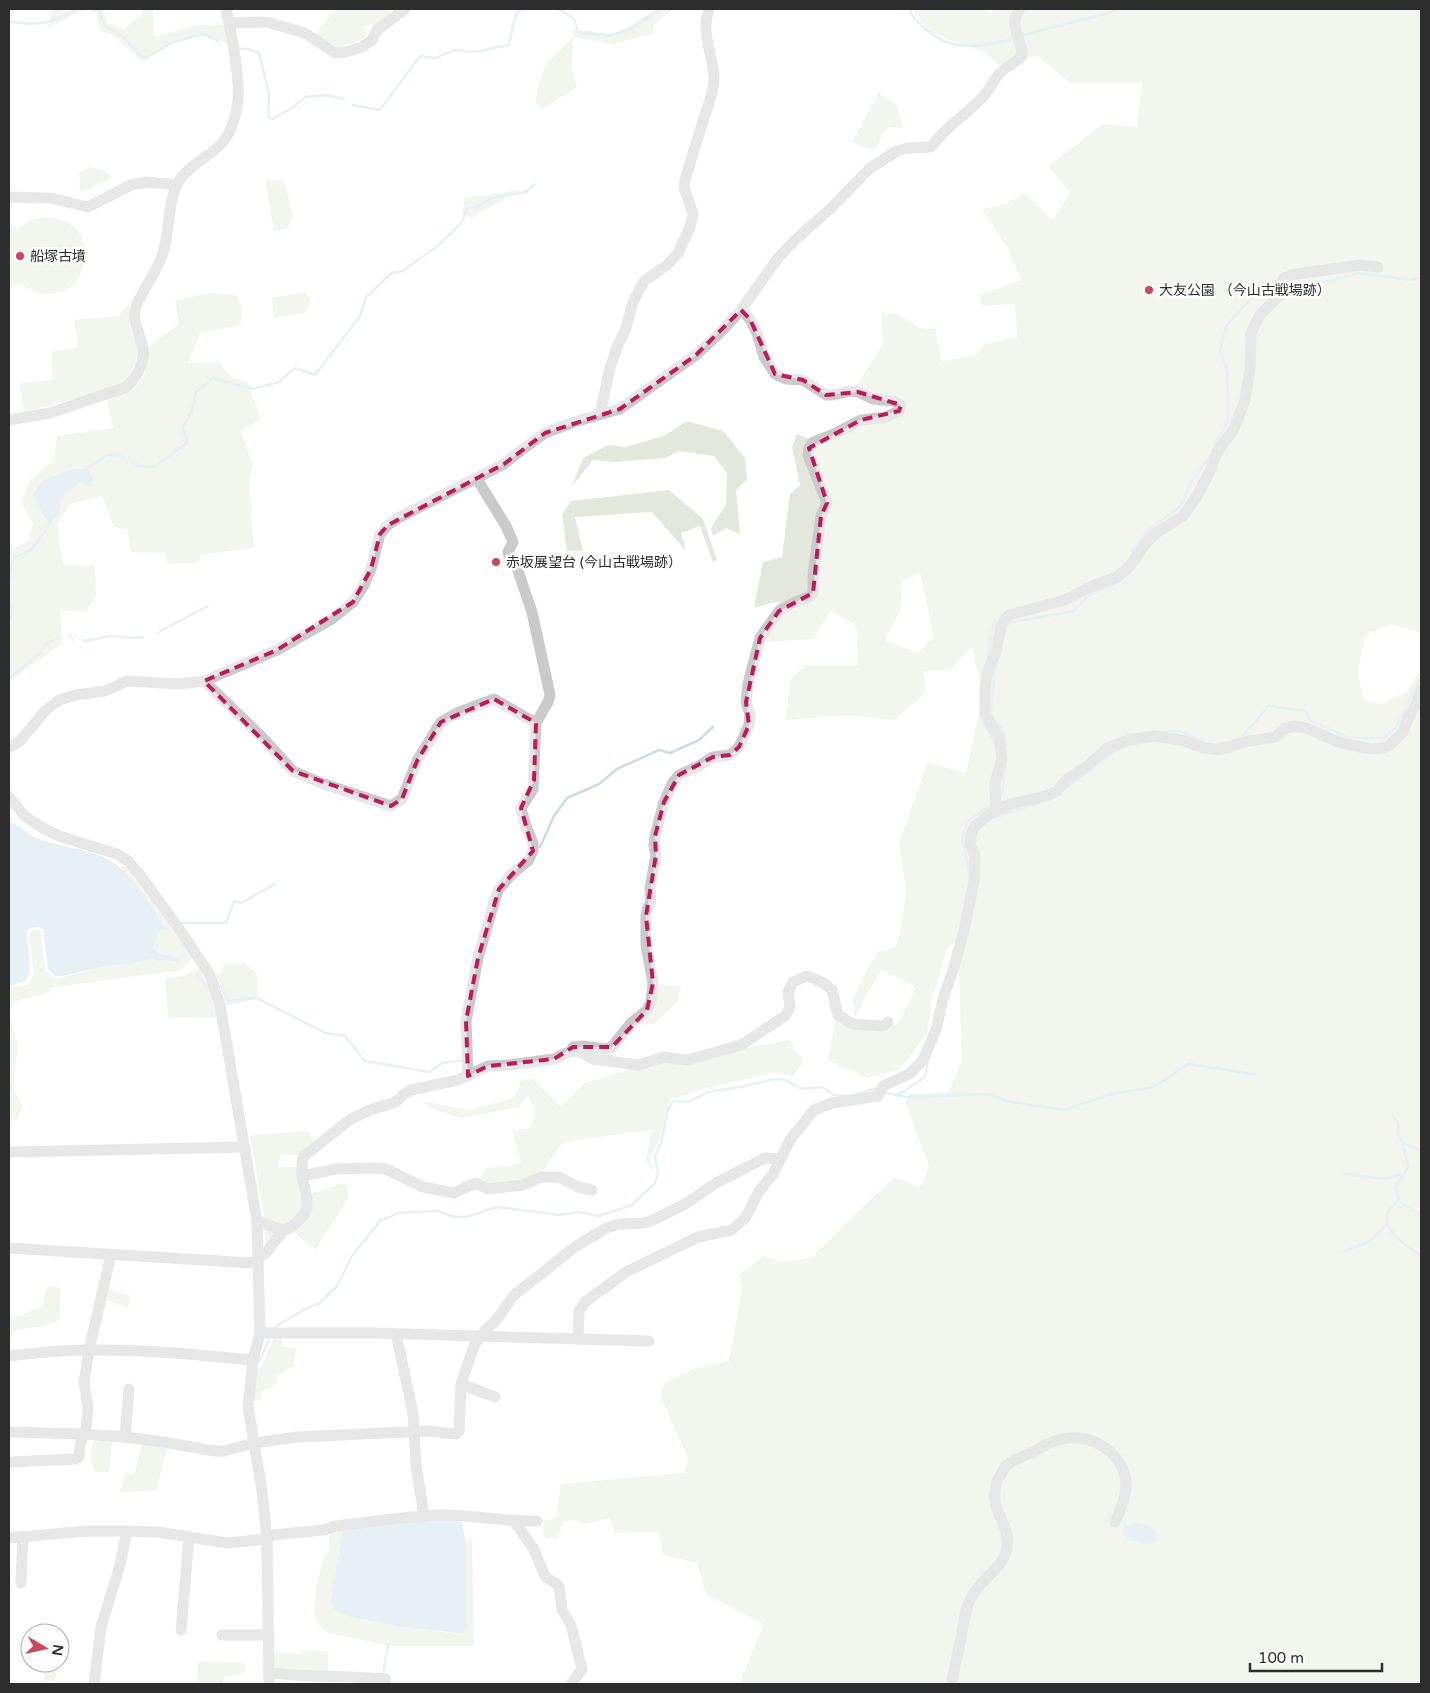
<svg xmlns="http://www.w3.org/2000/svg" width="1430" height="1693" viewBox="0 0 1430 1693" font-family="'Varela Round','Noto Sans JP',sans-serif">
<rect width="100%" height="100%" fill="#fff"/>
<!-- green -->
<g fill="#e4e8dc" fill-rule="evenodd">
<path d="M52,9H103L108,23L123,29L143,14V9H153L154,37L196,25H224L228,43L203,35L173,43L143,62L111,34L100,31L96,13L86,9L48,28Z"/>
<path d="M335,9H386L393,14L380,24L365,26L366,37C342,48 337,51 315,35Z"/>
<path d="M654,9H673L654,25L652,34L614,44L573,37L572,68L577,88L542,109L535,102L538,87L546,64L573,37V29L610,34L628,28Z"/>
<path d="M913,9H984L990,14L993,9H1421V633L1391,624L1365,635L1358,673L1364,699L1381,704L1406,692L1417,675L1421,672V1684H739L764,1624L706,1594L697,1563L663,1555L659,1532L615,1533L609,1518L586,1524L570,1520L563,1522L557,1539L545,1538L542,1528L545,1521L556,1517L561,1484L684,1473L688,1458L660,1396L665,1383L692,1369L729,1361L742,1289L740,1274L764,1256L781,1262L810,1258L894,1177L920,1188L929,1166L905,1102L910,1094L948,1093L962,1061L958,940L948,947L931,1003L927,1034L900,1069L867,1078L828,1060L836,1019L885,1029L898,1023L916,988L895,976L881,970L855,1017L853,998L877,952L895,948L900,935L906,891L899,842L928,762L966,773L983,695L972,647L948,671H924L926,693L894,720L848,715L786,720L790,680L805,665H858L857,626L831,611L813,639L762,642V628L780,601L754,608L763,562L782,557L790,494L800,485L792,447L797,434L811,440L861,422L903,411L855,388L883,344L881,314L895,313L924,330L935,328L942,362L978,354L985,344L1017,337L1015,304L981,306L980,295L1021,280L1007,247L982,209L1005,204L1024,193L1053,220L1070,193L1049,166L1102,124L1137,127L1142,83H1071L1037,56L998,65L985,52L957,43L931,32L915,14ZM920,573L934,636L918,653L885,640L901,609L902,581Z"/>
<path d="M879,92L896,105L904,128L888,127L874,151L852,142Z"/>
<path d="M90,167L103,170L113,177L80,193L79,172Z"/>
<path d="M265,179L284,181L293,216L287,229L274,231Z"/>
<path d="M521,190L471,218L463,214L464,198Z"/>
<path d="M41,217C119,216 84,329 20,283L9,285V226L19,228L29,221Z"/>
<path d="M305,292L311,302L305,313L273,318L272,298Z"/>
<path d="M210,293L237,295L242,308L240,325L200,333L188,363L219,362L231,378L248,382L261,420L241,431L253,465L249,481L254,548L204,554L197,563L167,564L164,553L131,552L127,529L114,527L102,496L70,504L58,523L61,553L64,565L95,566L96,595L86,612L61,610L62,644L26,669L9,684V551L27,542L33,524L21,502L30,480L54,460L57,436L113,428L106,398C141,388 146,384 149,347L179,323L175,300Z"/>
<path d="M129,304V323L138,349L135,364L129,377L113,389L24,412L20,383L53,380L51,352L78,347L74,320L119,316Z"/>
<path d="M687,421L723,431L745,458L747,479L736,490L740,534L726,528L713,536L711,528L726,504L727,473L714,456L679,451L665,458L615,462L593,460L572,486L583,458L608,445L625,447L664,436Z"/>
<path d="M669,490L703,519L717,560L713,562L700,526L681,533L686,551L652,512L575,517L583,551H567L562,515L571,501Z"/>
<path d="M120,866L129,867L193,958L182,970L50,988L49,993L16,1001L9,1006V988L27,985L34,974L29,935L31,931L38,929L41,933L45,970L55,979L106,966L131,964L149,959L158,961L168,960L175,957L157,953L153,947L160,931L141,890Z"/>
<path d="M224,963L245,964L257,973V999L227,1006L216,974H221Z"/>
<path d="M199,968L210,989L217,1017L168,1018L165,978L184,976Z"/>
<path d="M657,985L681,986L678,1001L654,1024L638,1025L611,1058L594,1057L584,1042L607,1047L647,1003Z"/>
<path d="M9,1015L18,1045L13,1087L23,1107L16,1121L9,1117Z"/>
<path d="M789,1040L804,1062L793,1076L774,1073L706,1088L670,1100L657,1146L650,1157L654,1172L646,1162L651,1130L563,1142L538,1177L487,1186L481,1178L486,1168L509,1166L521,1162L512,1131L530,1128L536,1111L528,1095L520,1107L461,1118L435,1110L421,1101L470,1110L514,1098L522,1079H533L561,1107L585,1083L638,1067Z"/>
<path d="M308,1131L315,1145L300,1155L281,1154L278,1167H298L310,1194L346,1182L349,1197L316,1249L291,1231L266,1260L264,1215L250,1135Z"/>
<path d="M46,1286L61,1288L59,1321L44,1326L14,1331L9,1340V1320L43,1306Z"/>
<path d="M105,1288L131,1296L128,1308L103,1299Z"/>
<path d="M282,1338L281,1346L296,1348L294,1366L278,1374L275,1386L262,1391L260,1400L254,1401L257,1370L261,1367L274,1339Z"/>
<path d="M94,1440L112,1442L109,1472H94L90,1457Z"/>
<path d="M142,1444L168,1446L156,1491L120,1492L126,1473L134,1475Z"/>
<path d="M343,1528L331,1600L341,1613L367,1621L450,1633L466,1628V1542L472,1537L474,1643L472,1646H390L328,1633L319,1625L314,1615L316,1587L324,1557L329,1550L330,1531Z"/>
<path d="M302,1650L328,1651V1673L271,1669V1652L302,1654Z"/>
<path d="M198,1661L245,1663V1673L224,1677L223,1684H197Z"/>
<path d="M45,1663L59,1664L55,1681H43Z"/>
</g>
<!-- water -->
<g fill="#cadde6">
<path d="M73,469H88L93,480L92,487L80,482L62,498L58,516L50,522L44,517L33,494L43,480Z"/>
<path d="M9,822C21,824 24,833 34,837C56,846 79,848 101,856C131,868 147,900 164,926L160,931L153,947L157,953L176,957L181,963L168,960L158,961L149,959L131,964L106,966L62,976H55L48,969L43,930L38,927L28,929L27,934L30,972L26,981L9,986Z"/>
<path d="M436,1519L462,1522L466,1542V1628L464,1633C443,1632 349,1622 335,1610C332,1607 331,1603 331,1600L343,1528Z"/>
<path d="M1136,1523L1148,1525L1155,1532L1156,1540L1149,1544L1127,1540L1123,1534L1124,1527Z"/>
</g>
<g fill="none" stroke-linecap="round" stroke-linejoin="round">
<!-- stream -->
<g stroke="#cadde6" stroke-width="2.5">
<path d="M95,9L99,10L104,25L123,37L141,56L147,57L174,42L203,34L218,41"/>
<path d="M559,9L574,19L578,32L608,36L629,30L661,9"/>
<path d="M910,9C912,18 917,21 923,27C952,54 980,47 1015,38"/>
<path d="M9,21C38,27 52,23 78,9"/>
<path d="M1020,36L1112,12L1117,9"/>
<path d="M238,49H249L259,53L269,94L268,116L272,119L292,108L305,97L326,95L344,99"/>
<path d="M353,105L380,110L420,56L435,58L455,50L475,52L509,45L516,14L522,9"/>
<path d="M1286,286L1294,284L1334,280L1359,273L1411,280L1421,277"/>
<path d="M1216,444L1228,421L1227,371L1220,351L1226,326L1254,296L1276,289"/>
<path d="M86,470L107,455H118L140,466L154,467L187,443L183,428L191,413L196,392L213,378L253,389L279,382L295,368L315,375L360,316L366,297L392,273L403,271L440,244L462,222L467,208L477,207L492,198L526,192L535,184"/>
<path d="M1133,554L1132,550L1151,528L1181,506L1190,484L1210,456"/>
<path d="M9,583L13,558L31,550L47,529L50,519"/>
<path d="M9,602L13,610L9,620"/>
<path d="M1007,623L1074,611L1088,596L1114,584"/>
<path d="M157,633L208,606"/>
<path d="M69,635L73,640"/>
<path d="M84,641L110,636L131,638L143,637"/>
<path d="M988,658L994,622L999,623"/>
<path d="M9,665V670"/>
<path d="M993,666L995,668L991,714L1004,733L1006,745"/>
<path d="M9,679L40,653L45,645L56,639"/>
<path d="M1162,732L1180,731L1204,742"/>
<path d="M1125,738L1126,734H1134"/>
<path d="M1240,739L1269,706L1305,711L1311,721L1350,738H1383L1397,726L1421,677"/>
<path d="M1213,745L1227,742"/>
<path d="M1065,789L1116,750"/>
<path d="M1001,797L1006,766"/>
<path d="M996,817L1038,803"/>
<path d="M540,847L554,816L567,798L599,784L617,769L659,750L670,753L699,740L713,727"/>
<path d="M970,873L962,838L968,821L991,805"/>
<path d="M183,923H226L234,901L241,903L275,884"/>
<path d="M159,928H168"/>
<path d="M197,974L207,988"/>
<path d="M221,986L229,1001L257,998L325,1033L345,1036L365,1061L429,1072L442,1063L464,1060"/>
<path d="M884,1092L896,1095L905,1091L925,1077L928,1062"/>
<path d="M857,1094L873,1089L876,1090"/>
<path d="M897,1095L907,1097L990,1094L1006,1101L1065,1110L1111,1094L1154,1087L1188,1064L1255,1074"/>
<path d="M1393,1116L1398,1123V1136L1402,1142L1408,1167L1396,1187L1398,1200C1395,1204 1390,1208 1388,1212C1380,1231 1409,1247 1421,1256"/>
<path d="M1402,1142L1421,1151"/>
<path d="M1344,1174L1385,1179L1403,1174"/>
<path d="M1398,1200L1410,1209L1421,1215"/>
<path d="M1343,1252L1370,1241L1387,1224"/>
<path d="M273,1330L275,1327L303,1310L320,1303L337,1286L352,1256L380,1221L398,1213L438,1211L454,1217H466L497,1207L560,1215L578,1212L599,1216L632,1205L655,1183L658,1173L655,1156L661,1143L668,1109L674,1101L689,1102L708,1092L740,1087L774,1079L785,1080L802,1089L822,1087L834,1095L845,1096"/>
<path d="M257,1363L261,1358L270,1337"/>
<path d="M384,1673L385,1659L389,1645"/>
</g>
<!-- minor -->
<g stroke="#cacaca" stroke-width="11">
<path d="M229,23L266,22L305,33L335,53L346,52L362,47L372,40L377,30L405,9"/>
<path d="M9,197L51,198L88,207L131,185L147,182L177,185"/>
<path d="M600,414L610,368L617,347L626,328L633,302L644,281L667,265L678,253L690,227L693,214L684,187L686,176C692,158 697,139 703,121C707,108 713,95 714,80C714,55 700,35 709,9"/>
<path d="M9,420L50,413L118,390C121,389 126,387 128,385C138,377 145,360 143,348C140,331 130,321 137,304C145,287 157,271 163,253C170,231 167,208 176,186C185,166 209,158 223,142C230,133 235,118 237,107C242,86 231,31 226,9"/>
<path d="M204,681L262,737L293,771L321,783L391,806L402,799L417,761L441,722L457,713L494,699L536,723"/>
<path d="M9,747L19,742L45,711L59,700L76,695L105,691L127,681L178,684L204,681L277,650L332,619L353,602L363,587L371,569L380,534L388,525L398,518L504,464L523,449L545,433L574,422L620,409L696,355L722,331L741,310L778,258L794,241L831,208L869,169L897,151L908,148L931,147C945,128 965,115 982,98C989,91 993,81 1000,73C1006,66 1016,63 1022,56V51C1019,39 1009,20 1020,9"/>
<path d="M9,797L25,816L41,827L59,836L117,854L128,861L140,875L180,930L210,975L220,1005L257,1221L260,1333L253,1360L248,1407L262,1491L267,1539L269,1684"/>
<path d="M996,811L995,784L1002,758L999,739L985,714V687L989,667L996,653L1001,626L1005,620L1009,615L1065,600L1088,588L1117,577L1130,566L1146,543L1156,533L1183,516L1197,496L1210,471L1217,452L1234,429L1245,400L1250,369L1251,333L1259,316L1279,296L1283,279L1290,275L1360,265L1378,267"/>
<path d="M571,1051L581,1052L593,1059L638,1065L664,1057L687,1060L741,1045L785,1016L790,1007L788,992L793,982L807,976L824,983L832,990L838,1015L853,1024L883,1026L888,1022"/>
<path d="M468,1076L466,1021L478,958L495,899L499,889L512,874L528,861L533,851V843L525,823L521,808L533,789L536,723L548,702L550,695L532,612L516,565L511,562L508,552L513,542L506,526L477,479"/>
<path d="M9,1152L245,1147"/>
<path d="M302,1176L336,1169L377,1168L386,1169L423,1187L454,1193L475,1183L488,1189L523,1185L542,1177H559L578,1187L592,1190"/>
<path d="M257,1221L283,1231"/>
<path d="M9,1248L251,1263L266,1253L283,1231L293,1226L303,1216L307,1208V1199L302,1176V1163L304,1156L351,1119L370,1110L396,1102L404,1094L411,1090L458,1080L488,1066L509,1065L554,1059L571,1051L573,1047L582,1046L605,1049L612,1047L631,1023L647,1010L651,1002L653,983L646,945V916L647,910L651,902L650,888L656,855L654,845L655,836L664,802L673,782L679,775L699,766L713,757L730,755L739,747L749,725L750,714L746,702L748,684L760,638L779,611L795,602L809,597L813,593V574L821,516L827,503L808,455L809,448L813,442L836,433L861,420L886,417L899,411L901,405L893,401L873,399L858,392L850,391L833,395H826L803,380L786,379L775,374L764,357L757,333L750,319L741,310"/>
<path d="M260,1333H374L649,1341"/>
<path d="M396,1334L413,1413L416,1465L424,1516"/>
<path d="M578,1339L579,1311L585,1302L626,1272L698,1237L732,1230L746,1217L758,1193L773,1174L790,1140L814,1110L832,1103L878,1096L883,1086L909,1074L923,1060L936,1030L943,999L954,967L965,926L974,881L975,856L970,845L971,834L975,826L990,814L1011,804L1046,796L1057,791L1067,779L1086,767L1108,748L1129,740L1154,736L1181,740L1204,748L1219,750L1244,742L1275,737L1284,729L1293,726L1306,728L1341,743L1371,749L1383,748L1390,745L1403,732L1408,718L1417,703L1421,690"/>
<path d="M9,1356C35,1353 62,1350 89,1350C144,1349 198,1355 253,1360"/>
<path d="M461,1384L495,1397"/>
<path d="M9,1432L83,1434L125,1437L164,1442L214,1451H224L254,1443L297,1437L428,1431L456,1434L459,1431L461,1384L474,1346L480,1336L498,1318L513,1296L575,1247L606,1228L620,1224L644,1223L651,1221L687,1203L716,1183L765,1158L781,1159"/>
<path d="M125,1437L129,1389"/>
<path d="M9,1462L76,1459L79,1457L80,1445L86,1428L88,1408L84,1383L89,1350L111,1255"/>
<path d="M515,1522L533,1548L545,1576L559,1586L562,1610L571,1625L582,1669L571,1684"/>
<path d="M9,1538L87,1531H127L158,1532L227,1543L267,1539L273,1535L324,1530L335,1526C370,1522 406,1516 442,1515C474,1515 505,1522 537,1521"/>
<path d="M21,1583L23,1536"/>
<path d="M181,1630L189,1537"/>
<path d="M222,1635H268"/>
<path d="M269,1673C308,1677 347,1676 386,1679"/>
<path d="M94,1684L101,1627L120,1565L127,1531"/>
<path d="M952,1684C953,1669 958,1654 961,1639C963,1625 965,1608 972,1596C982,1577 1003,1569 1007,1548C1011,1521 987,1511 997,1482C1000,1476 1002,1471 1006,1466C1013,1459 1025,1456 1033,1452C1044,1446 1055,1439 1068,1438C1095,1435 1123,1454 1126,1482C1127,1495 1120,1510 1115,1522"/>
</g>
</g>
<!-- marked area -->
<path d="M0 0H1430V1693H0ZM741,310L750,319L775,374L803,380L826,395L858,392L901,405L899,411L861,420L809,448L827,503L821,516L813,593L779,611L760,638L746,702L749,725L739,747L730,755L713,757L679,775L664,802L655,836L656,855L646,916L653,983L647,1010L612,1047H573L554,1059L488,1066L468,1076L466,1021L478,958L499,889L533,851L521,808L534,780L536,723L494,699L441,722L417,761L402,799L391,806L293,771L204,681L277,650L353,602L371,569L380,534L388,525L504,464L545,433L620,409L696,355Z" fill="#fff" fill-opacity=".55" fill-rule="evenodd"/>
<path fill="none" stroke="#c2185b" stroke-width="4" stroke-dasharray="10 6" stroke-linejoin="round" d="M741,310L750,319L775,374L803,380L826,395L858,392L901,405L899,411L861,420L809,448L827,503L821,516L813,593L779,611L760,638L746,702L749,725L739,747L730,755L713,757L679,775L664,802L655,836L656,855L646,916L653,983L647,1010L612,1047H573L554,1059L488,1066L468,1076L466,1021L478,958L499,889L533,851L521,808L534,780L536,723L494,699L441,722L417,761L402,799L391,806L293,771L204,681L277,650L353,602L371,569L380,534L388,525L504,464L545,433L620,409L696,355Z"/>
<!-- markers -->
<g fill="#ce4559" stroke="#fff" stroke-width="2">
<circle cx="20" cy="256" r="5"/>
<circle cx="1149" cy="290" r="5"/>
<circle cx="496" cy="562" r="5"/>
</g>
<g text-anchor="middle" stroke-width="5" stroke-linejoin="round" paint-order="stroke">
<!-- poi labels -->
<g font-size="14" fill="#2d2d2d" stroke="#fff" text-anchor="start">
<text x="30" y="261">船塚古墳</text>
<text x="1159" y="295">大友公園 （今山古戦場跡）</text>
<text x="506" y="567">赤坂展望台 (今山古戦場跡）</text>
</g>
</g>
<!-- border -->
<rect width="1430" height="1693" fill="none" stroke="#2d2d2d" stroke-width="20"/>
<!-- north arrow -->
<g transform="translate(45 1648) rotate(99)"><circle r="24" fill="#ffffff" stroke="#ababab"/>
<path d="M0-4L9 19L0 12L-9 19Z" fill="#ce4559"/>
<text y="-8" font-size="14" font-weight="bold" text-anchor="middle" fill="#2d2d2d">N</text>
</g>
<!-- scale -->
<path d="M1250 1663v8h132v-8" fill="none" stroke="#2d2d2d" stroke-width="2.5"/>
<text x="1258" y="1663" font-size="15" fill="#2d2d2d" stroke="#ffffff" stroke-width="4" paint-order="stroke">100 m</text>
</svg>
